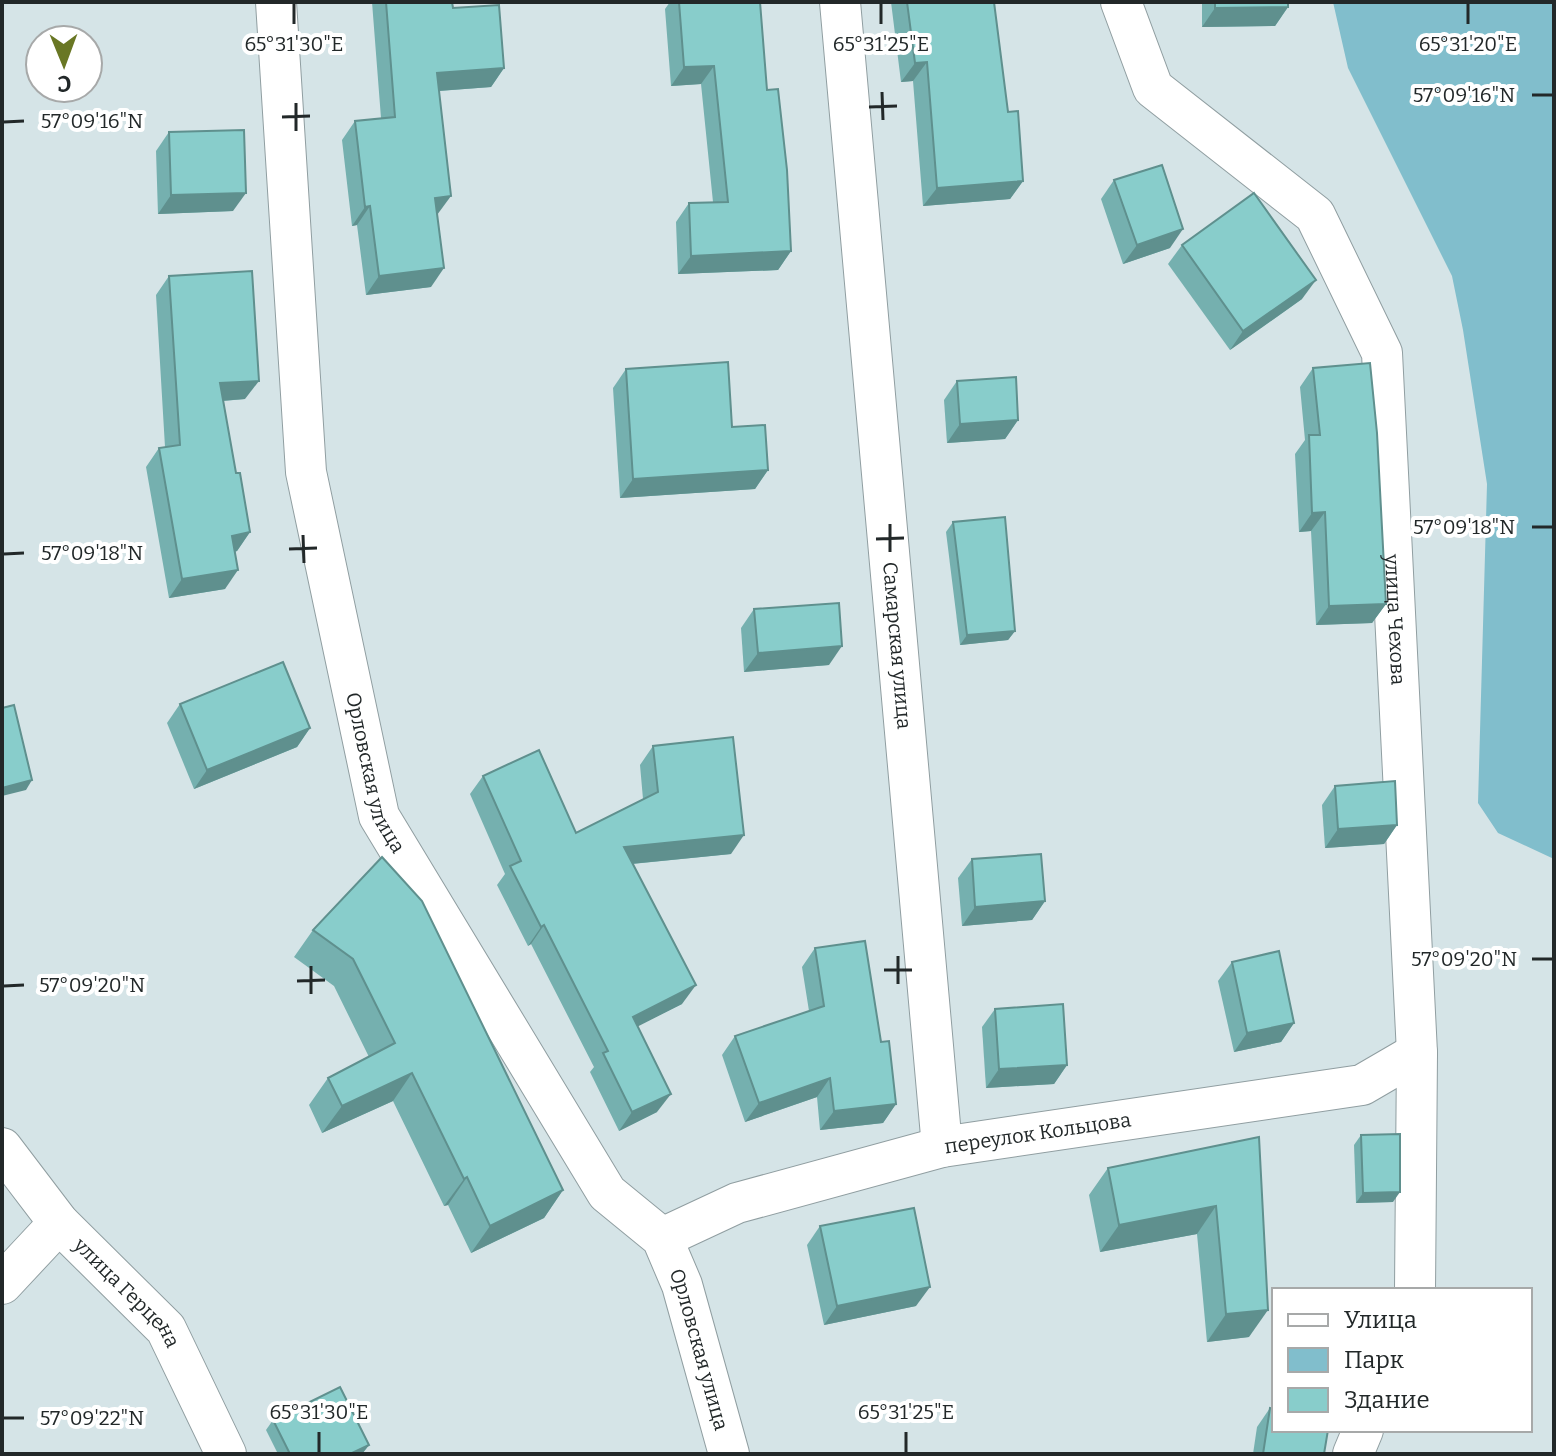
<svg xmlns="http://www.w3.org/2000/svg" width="1556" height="1456" viewBox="0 0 1556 1456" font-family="Bitter,serif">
<rect width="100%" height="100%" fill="#d5e4e7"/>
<!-- green -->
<path fill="#81becc" d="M1333,2H1554V859L1498,833L1478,803L1487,484L1463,330L1452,276L1348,68Z"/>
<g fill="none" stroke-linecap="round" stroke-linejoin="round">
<defs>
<g id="street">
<path id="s1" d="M276,2L306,472L379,816L607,1193L662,1238L682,1285L729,1454"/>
<path id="s2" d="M840,2L942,1147"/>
<path id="s3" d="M1121,2L1153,88L1315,215L1382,353L1417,1053L1415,1290"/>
<path id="s4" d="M2,1148L59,1223L166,1329L226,1454"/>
<path id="s5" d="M662,1238L737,1203L942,1147L1362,1085L1417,1053"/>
<path d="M2,1284L59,1223"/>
<path d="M1353,1454L1363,1430"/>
</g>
</defs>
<!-- street casing -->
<use href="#street" stroke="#909ea1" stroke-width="42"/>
<!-- street -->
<use href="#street" stroke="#fff" stroke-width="40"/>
</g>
<!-- wall -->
<g fill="#75b0af">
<path d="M372,2H452L453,8L504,68L491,87L439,91L437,215L431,287L366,295L357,225L352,226L342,140L355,121L381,118Z"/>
<path d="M670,2H760L767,90L791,251L778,270L678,274L676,222L689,203L713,202L701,84L671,86L665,9Z"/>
<path d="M891,2H994L1008,112L1023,181L1010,199L923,206L913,81L901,82Z"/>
<path d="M1202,2H1288V7L1275,26L1202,27Z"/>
<path d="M169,132L233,211L158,214L156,151Z"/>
<path d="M1114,180L1170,248L1123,264L1101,199Z"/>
<path d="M1182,245L1302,299L1230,350L1168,264Z"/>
<path d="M169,276L245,399L223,401L236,473L250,532L237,551L235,552L225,589L169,598L146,467L159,448L165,447L156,295Z"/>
<path d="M1313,368L1386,604L1372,623L1316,625L1311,531L1299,532L1295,454L1305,440L1300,387Z"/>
<path d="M626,369L732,427L768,470L755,489L620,498L613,388Z"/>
<path d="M957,381L1018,420L1005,439L947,443L944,400Z"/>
<path d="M953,522L1015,631L1008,640L960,645L946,532Z"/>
<path d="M754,609L829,665L744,672L741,628Z"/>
<path d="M180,704L310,728L297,747L194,789L167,723Z"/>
<path d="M653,746L731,854L632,864L682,1004L637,1026L657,1112L619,1131L590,1072L594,1067L531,944L528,946L497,885L505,874L470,794L483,776L576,833L643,799L640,765Z"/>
<path d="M1335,786L1397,825L1384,844L1325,848L1322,805Z"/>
<path d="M382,857L563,1190L544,1218L471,1253L448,1205L444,1206L393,1101L322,1133L309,1105L328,1078L369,1057L334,986L294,957L313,930Z"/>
<path d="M972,859L1045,901L1032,920L962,926L958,878Z"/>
<path d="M815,948L881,1042L896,1104L883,1123L820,1130L817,1097L745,1122L722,1055L735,1036L809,1011L802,967Z"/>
<path d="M1232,962L1294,1023L1281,1042L1234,1052L1218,981Z"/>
<path d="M995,1009L1067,1065L1054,1084L986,1088L982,1027Z"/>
<path d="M1361,1135L1393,1202L1356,1203L1354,1145Z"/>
<path d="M1259,1137L1249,1337L1207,1342L1197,1234L1100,1252L1089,1195L1108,1168Z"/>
<path d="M820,1226L916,1306L824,1325L807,1245Z"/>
<path d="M1270,1408L1324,1454H1253L1257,1427Z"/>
<path d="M273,1420L369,1445L362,1454H278L266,1430Z"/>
</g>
<!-- shaded-wall -->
<g fill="#5f908e">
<path d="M1288,7L1275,26L1202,27L1215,8Z"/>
<path d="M927,62L913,81L901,82L915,63Z"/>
<path d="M714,66L701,84L671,86L684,67Z"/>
<path d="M504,68L491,87L424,92L437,73Z"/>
<path d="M1023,181L1010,199L923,206L937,188Z"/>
<path d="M246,193L233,211L158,214L171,195Z"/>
<path d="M451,196L437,215L435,198Z"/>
<path d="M370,206L357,225L352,226L365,207Z"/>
<path d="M1183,229L1170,248L1123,264L1137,245Z"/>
<path d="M791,251L778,270L678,274L691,256Z"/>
<path d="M444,268L431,287L366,295L379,276Z"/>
<path d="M1316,280L1302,299L1230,350L1243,331Z"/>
<path d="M259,381L245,399L207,402L220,383Z"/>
<path d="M1018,420L1005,439L947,443L960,424Z"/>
<path d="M768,470L755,489L620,498L633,479Z"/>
<path d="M1325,512L1311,531L1299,532L1312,513Z"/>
<path d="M250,532L237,551L219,555L232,536Z"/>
<path d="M238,570L225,589L169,598L182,579Z"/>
<path d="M1386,604L1372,623L1316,625L1329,606Z"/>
<path d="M1015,631L1008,640L960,645L967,635Z"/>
<path d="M842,646L829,665L744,672L758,653Z"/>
<path d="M310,728L297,747L194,789L207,770Z"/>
<path d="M32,780L26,790L2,796V788Z"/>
<path d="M1397,825L1384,844L1325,848L1338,829Z"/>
<path d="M744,835L731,854L610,866L624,847Z"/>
<path d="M1045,901L1032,920L962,926L975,907Z"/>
<path d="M544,925L531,944L528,946L541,927Z"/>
<path d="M696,985L682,1004L619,1036L633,1017Z"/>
<path d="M1294,1023L1281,1042L1234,1052L1247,1033Z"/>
<path d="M1067,1065L1054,1084L986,1088L999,1069Z"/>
<path d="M412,1073L393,1101L322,1133L342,1106Z"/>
<path d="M830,1078L817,1097L745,1122L759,1103Z"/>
<path d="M671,1094L657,1112L619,1131L632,1112Z"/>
<path d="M896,1104L883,1123L820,1130L834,1111Z"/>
<path d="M467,1177L448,1205L444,1206L464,1179Z"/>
<path d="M563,1190L544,1218L471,1253L490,1226Z"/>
<path d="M1400,1192L1393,1202L1356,1203L1363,1193Z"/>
<path d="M1216,1206L1197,1234L1100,1252L1119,1225Z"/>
<path d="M930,1287L916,1306L824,1325L837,1306Z"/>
<path d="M1268,1310L1249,1337L1207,1342L1226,1314Z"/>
<path d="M369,1445L362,1454H350Z"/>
</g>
<!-- building -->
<g fill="#88cdcb" stroke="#5f908e" stroke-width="2">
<path d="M386,2H452L453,8L499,5L504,68L437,73L451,196L435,198L444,268L379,276L370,206L365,207L355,121L395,117Z"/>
<path d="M679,2H760L767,90L778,89L787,170L791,251L691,256L689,203L728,202L714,66L684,67Z"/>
<path d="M907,2H994L1008,112L1018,111L1023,181L937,188L927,62L915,63Z"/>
<path d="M1215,2H1288V7L1215,8Z"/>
<path d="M244,130L246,193L171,195L169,132Z"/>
<path d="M1162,165L1183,229L1137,245L1114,180Z"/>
<path d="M1254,193L1316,280L1243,331L1182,245Z"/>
<path d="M252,271L259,381L220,383L236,473H240L250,532L232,536L238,570L182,579L159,448L180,445L169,276Z"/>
<path d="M728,362L732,427L765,425L768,470L633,479L626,369Z"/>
<path d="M1370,363L1377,433L1386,604L1329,606L1325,512L1312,513L1309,435H1320L1313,368Z"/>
<path d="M1016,377L1018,420L960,424L957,381Z"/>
<path d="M1005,517L1015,631L967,635L953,522Z"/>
<path d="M839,603L842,646L758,653L754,609Z"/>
<path d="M283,662L310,728L207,770L180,704Z"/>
<path d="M14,705L32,780L2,788V708Z"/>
<path d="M733,737L744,835L624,847L696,985L633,1017L671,1094L632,1112L603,1053L608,1051L544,925L541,927L510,866L521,861L483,776L539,750L576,833L658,792L653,746Z"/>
<path d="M1395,781L1397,825L1338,829L1335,786Z"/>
<path d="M1041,854L1045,901L975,907L972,859Z"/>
<path d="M382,857L422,901L563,1190L490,1226L467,1177L464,1179L412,1073L342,1106L328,1078L395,1043L353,959L313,930Z"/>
<path d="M865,941L881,1042L889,1041L896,1104L834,1111L830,1078L759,1103L735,1036L824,1006L815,948Z"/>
<path d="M1279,951L1294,1023L1247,1033L1232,962Z"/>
<path d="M1063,1004L1067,1065L999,1069L995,1009Z"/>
<path d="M1400,1134V1192L1363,1193L1361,1135Z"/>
<path d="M1259,1137L1268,1310L1226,1314L1216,1206L1119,1225L1108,1168Z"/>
<path d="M914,1208L930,1287L837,1306L820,1226Z"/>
<path d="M340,1387L369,1445L350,1454H290L273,1420Z"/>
<path d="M1270,1408L1274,1409V1430H1328L1324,1454H1263Z"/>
</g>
<!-- ticks -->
<path fill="none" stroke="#222829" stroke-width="3" d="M294,4V24M881,4V24M1468,4V24M882,92L883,120M1532,95H1552M296,103V131M869,107L897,106M282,117L310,116M4,122L24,121M890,524V552M1532,527H1552M303,535L304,563M876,539L904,538M289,549L317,548M4,554L24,553M898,956V984M1532,959H1552M311,966V994M884,970H912M297,981L325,980M4,986L24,985M4,1418H24M319,1432V1452M906,1432V1452"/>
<g text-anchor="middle" stroke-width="8" stroke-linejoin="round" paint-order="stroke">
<!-- street labels -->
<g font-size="20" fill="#222829" stroke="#fff">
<text dy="7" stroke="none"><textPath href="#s3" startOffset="718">улица Чехова</textPath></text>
<text dy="7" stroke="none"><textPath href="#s2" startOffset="646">Самарская улица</textPath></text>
<text dy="7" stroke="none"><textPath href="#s1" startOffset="780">Орловская улица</textPath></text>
<text dy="7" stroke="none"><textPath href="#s5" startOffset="392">переулок Кольцова</textPath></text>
<text dy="7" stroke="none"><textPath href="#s4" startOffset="192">улица Герцена</textPath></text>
<text dy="7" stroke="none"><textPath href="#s1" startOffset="1452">Орловская улица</textPath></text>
</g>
</g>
<g font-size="20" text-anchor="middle" fill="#222829" stroke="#fff" stroke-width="8" stroke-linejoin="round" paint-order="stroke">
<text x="294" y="51">65°31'30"E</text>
<text x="881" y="51">65°31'25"E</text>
<text x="1468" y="51">65°31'20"E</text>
<text x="1464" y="102">57°09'16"N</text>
<text x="92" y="128">57°09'16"N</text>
<text x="1464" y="534">57°09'18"N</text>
<text x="92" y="560">57°09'18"N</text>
<text x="1464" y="966">57°09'20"N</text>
<text x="92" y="992">57°09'20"N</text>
<text x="319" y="1419">65°31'30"E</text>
<text x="906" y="1419">65°31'25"E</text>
<text x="92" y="1425">57°09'22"N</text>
</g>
<!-- border -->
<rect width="1556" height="1456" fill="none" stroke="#222829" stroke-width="8"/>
<!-- legend -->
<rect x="1272" y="1288" width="260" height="144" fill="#ffffff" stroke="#a7a9a9" stroke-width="2"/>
<rect x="1288" y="1314" width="40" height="12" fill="#ffffff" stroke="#a7a9a9" stroke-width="2"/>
<text x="1344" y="1328" font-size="24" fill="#222829">Улица</text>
<rect x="1288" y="1348" width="40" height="24" fill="#81becc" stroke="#a7a9a9" stroke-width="2"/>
<text x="1344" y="1368" font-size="24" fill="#222829">Парк</text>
<rect x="1288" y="1388" width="40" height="24" fill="#88cdcb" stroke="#a7a9a9" stroke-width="2"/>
<text x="1344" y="1408" font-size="24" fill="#222829">Здание</text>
<!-- north arrow -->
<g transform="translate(64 64) rotate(179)"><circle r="38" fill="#ffffff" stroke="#a7a9a9" stroke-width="2"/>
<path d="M0-6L14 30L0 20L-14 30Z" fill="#697724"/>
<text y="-12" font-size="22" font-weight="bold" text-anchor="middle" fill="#222829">С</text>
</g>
</svg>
